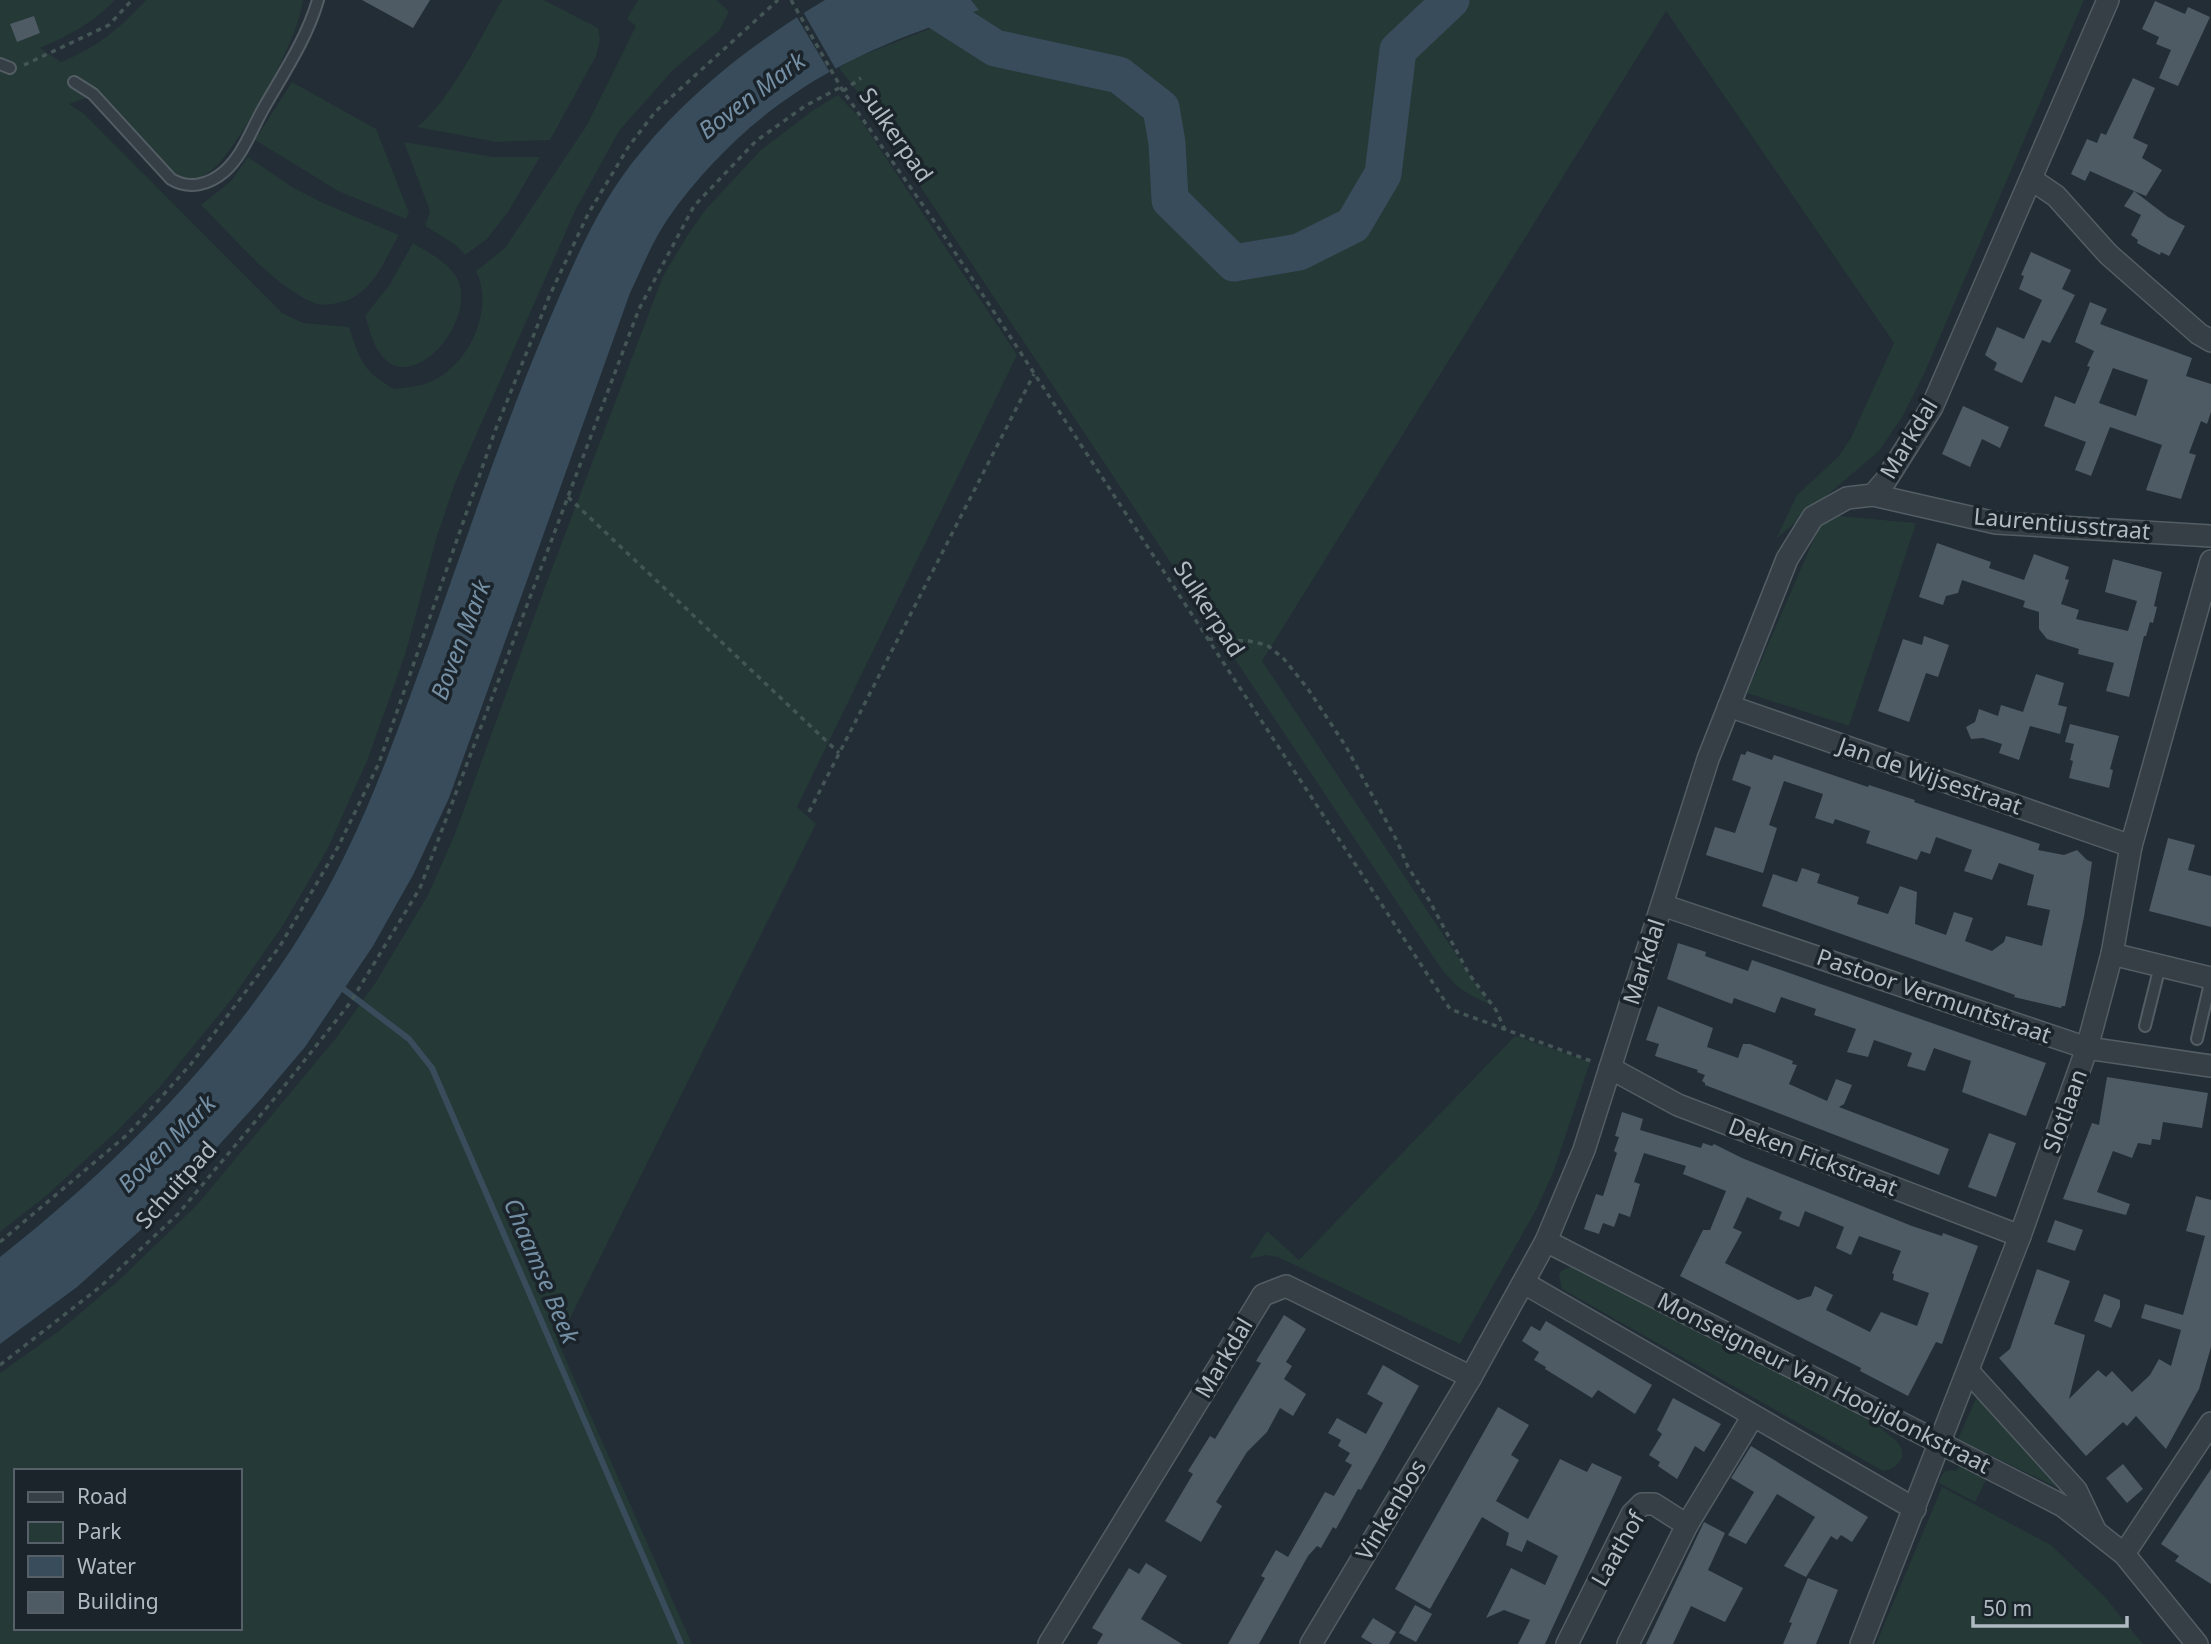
<svg xmlns="http://www.w3.org/2000/svg" width="2211" height="1644" viewBox="0 0 2211 1644" font-family="'Noto Sans',sans-serif">
<rect width="100%" height="100%" fill="#232d36"/>
<!-- green -->
<g fill="#253937" fill-rule="evenodd">
<path d="M0,0H115C93,23 68,36 40,48L61,62C101,45 116,31 146,0H303C299,38 246,133 220,162C211,173 198,179 185,187L91,96L69,104L84,114L282,313L303,323L349,327C361,362 362,370 394,389C406,387 421,387 432,381C469,364 495,309 476,271L505,248L587,125L636,26L627,19L638,0H717L729,12L719,31L672,71L619,131L575,211L455,483L437,536L405,655L367,761L327,850L283,925L231,1000L159,1088L115,1133L47,1195L0,1232Z"/>
<path d="M502,0H544L598,28L600,40L596,56L550,140L496,142L417,127C450,101 481,37 502,0Z"/>
<path d="M971,0H2084L1924,374L1902,417L1879,451L1776,539L1797,495L1838,457L1851,438L1894,343L1666,11L1262,661L1489,1004C1461,991 1454,986 1436,961L854,87L839,68L855,58L978,10Z"/>
<path d="M292,82L376,129L409,213L406,219L338,191L255,140Z"/>
<path d="M838,95L858,116L1017,355L797,807L816,824L558,1342L692,1644H0V1373L59,1331L117,1282L197,1205L336,1038L376,982L428,895L455,834L545,587L663,276L687,236L706,209L761,150L812,111ZM16,1471H240V1628H16Z"/>
<path d="M404,142L493,157H540L508,212L487,239L465,255L456,245L425,226L430,211Z"/>
<path d="M248,157L292,187L323,203L399,235C388,253 378,280 360,293C351,301 326,308 314,303C272,285 234,237 201,205L231,181Z"/>
<path d="M413,243C430,254 449,262 458,280C477,322 410,400 379,352C372,342 369,327 365,316L390,284Z"/>
<path d="M1839,516L1916,523L1849,726L1747,693L1819,527Z"/>
<path d="M1515,1036L1590,1062L1553,1173L1536,1210L1460,1344L1278,1257L1266,1255L1249,1259L1267,1231L1299,1260Z"/>
<path d="M1574,1265C1653,1306 1732,1347 1810,1390C1835,1403 1879,1422 1897,1442C1910,1456 1897,1469 1883,1471L1562,1289L1559,1276L1561,1271Z"/>
<path d="M1978,1394L2058,1488L1958,1439Z"/>
<path d="M1960,1466L1986,1480L1975,1502L1939,1483C1940,1474 1946,1468 1956,1471Z"/>
<path d="M1942,1487L2051,1545L2104,1596L2143,1644H1876Z"/>
</g>
<!-- water -->
<path fill="#384c5b" d="M825,0H971L979,10C916,31 849,56 794,94C746,126 702,170 669,217C653,240 642,268 630,293L449,798L413,875L373,946L305,1047L260,1100L144,1227L77,1287L0,1344V1257C137,1149 268,1013 345,855C378,788 402,718 428,647C465,543 500,437 543,335C570,272 596,205 641,152C692,90 756,41 825,0Z"/>
<!-- pier -->
<path fill="#232d36" d="M802,10L838,73L832,76L795,14Z"/>
<g fill="none" stroke-linecap="round" stroke-linejoin="round">
<!-- stream -->
<path stroke="#384c5b" stroke-width="6" d="M338,985L409,1039L432,1068L681,1644"/>
<!-- river -->
<path stroke="#384c5b" stroke-width="37" d="M920,0L995,48L1119,75L1161,108L1167,143L1170,200L1234,263L1299,252L1353,225L1383,174L1398,50L1451,0"/>
</g>
<!-- building -->
<g fill="#4e5a64" fill-rule="evenodd">
<path d="M362,0H430L413,28Z"/>
<path d="M2155,1L2185,14L2188,7L2210,17L2178,86L2159,78L2171,50L2156,44L2159,37L2142,29Z"/>
<path d="M34,16L40,33L17,42L10,24Z"/>
<path d="M2133,78L2155,88L2133,138L2148,145L2142,158L2162,170L2146,196L2134,191L2168,217L2185,226L2169,256L2161,252L2160,255L2148,249L2137,243L2138,240L2131,235L2141,215L2124,206L2134,191L2090,171L2085,181L2071,174L2087,139L2097,143L2101,133L2106,135Z"/>
<path d="M2031,252L2071,270L2062,289L2075,295L2050,343L2042,340L2022,383L1994,370L1997,363L1985,355L1997,327L2024,339L2042,300L2019,289L2024,276L2021,275Z"/>
<path d="M2090,302L2107,309L2100,324L2192,358L2186,376L2211,384V412L2207,424L2201,421L2189,453L2196,455L2181,499L2146,490L2162,445L2110,427L2091,476L2075,470L2086,442L2044,426L2055,396L2075,404L2090,367L2087,366L2094,351L2075,342ZM2113,368L2148,380L2136,416L2099,403Z"/>
<path d="M1963,406L2009,427L2000,448L1982,439L1970,467L1942,454Z"/>
<path d="M1937,543L1991,562L1989,568L2024,580L2034,554L2069,567L2065,579L2069,580L2061,604L2079,610L2076,619L2128,631L2137,601L2105,592L2113,559L2162,572L2154,606L2157,607L2153,623L2150,622L2146,636H2144L2129,697L2106,691L2114,663L2078,654L2079,649L2047,639L2039,629V612L2023,607L2025,601L1962,580L1958,593L1946,596L1943,605L1919,597Z"/>
<path d="M1924,636L1949,645L1938,677L1926,673L1909,722L1878,711L1903,639L1922,645Z"/>
<path d="M2036,674L2064,683L2058,705L2067,707L2060,734L2030,726L2019,760L1999,753L2002,744L1983,738L1971,739L1966,727L1975,722L1979,709L1998,716L2001,705L2023,712Z"/>
<path d="M2070,724L2119,736L2110,769L2113,770L2109,788L2069,778L2073,761L2070,760L2074,744L2065,742Z"/>
<path d="M1747,751L1772,760L1774,755L1868,787L1869,785L1915,800L1914,802L2040,844L2038,850L2064,855L2077,850L2087,860L2092,862L2084,917L2065,1006H2062L2061,1008L2014,997L2015,995L1762,906L1773,874L1797,882L1802,868L1820,874L1817,883L1859,897L1857,904L1888,914L1900,886L1917,892L1915,924L1946,935L1954,912L1973,918L1965,941L1992,951L2004,942L2006,936L2042,946L2050,910L2027,905L2034,875L1999,863L1992,880L1964,871L1972,850L1936,837L1930,854L1921,851L1917,860L1866,843L1870,831L1835,819L1833,824L1815,818L1823,794L1784,781L1769,825L1777,828L1763,873L1706,855L1715,827L1735,833L1751,787L1732,780L1741,754L1745,755Z"/>
<path d="M2168,838L2195,845L2188,870L2211,876V927L2149,911Z"/>
<path d="M1678,943L1706,952L1705,956L1748,971L1752,960L2046,1063L2026,1116L1962,1092L1971,1061L1934,1048L1925,1071L1907,1066L1912,1053L1874,1040L1868,1057L1847,1052L1856,1029L1814,1015L1816,1009L1781,997L1775,1013L1734,998L1732,1004L1667,979Z"/>
<path d="M1658,1006L1713,1028L1707,1047L1738,1058L1743,1044H1750L1793,1061L1792,1064L1797,1065L1789,1084L1827,1101L1836,1079L1852,1085L1844,1104L1839,1107L1949,1149L1939,1175L1705,1085V1083L1702,1081L1705,1075L1697,1072L1698,1070L1655,1056L1659,1044L1646,1040Z"/>
<path d="M2107,1077L2208,1093L2202,1128L2163,1122L2160,1140L2152,1139L2151,1145L2138,1143L2132,1158L2113,1151L2097,1192L2130,1204L2126,1215L2063,1199L2092,1123L2099,1125Z"/>
<path d="M1622,1112L1643,1119L1640,1130L1701,1148L1703,1143L1712,1146L1714,1144L1742,1158L1912,1226L1942,1236L1943,1233L1978,1246L1942,1344L1936,1342L1908,1396L1860,1371L1861,1368L1680,1276L1703,1230H1710L1726,1191L1683,1174L1686,1166L1644,1153L1634,1182L1640,1184L1630,1217L1619,1213L1614,1227L1603,1223L1599,1234L1584,1229L1596,1194L1603,1196L1617,1153L1614,1151L1619,1137L1615,1136ZM1747,1197L1782,1212L1779,1219L1799,1227L1805,1211L1844,1227L1836,1248L1851,1255L1859,1236L1901,1251L1892,1273L1894,1274L1893,1280L1929,1293L1917,1326L1881,1312L1870,1332L1826,1310L1833,1295L1815,1286L1811,1296L1798,1300L1725,1263L1742,1232L1733,1228Z"/>
<path d="M1989,1133L2016,1143L1996,1197L1968,1187Z"/>
<path d="M2196,1196L2211,1200V1347L2199,1389L2166,1449L2136,1416L2127,1426L2123,1422L2086,1456L1999,1358L2010,1349L2037,1269L2070,1281L2054,1324L2085,1335L2069,1399L2098,1370L2106,1377L2112,1371L2132,1392L2150,1375L2159,1359L2171,1366L2181,1330L2141,1318L2145,1304L2183,1315L2205,1236L2186,1231Z"/>
<path d="M2055,1220L2083,1230L2075,1251L2047,1242Z"/>
<path d="M2104,1294L2120,1300V1307L2111,1328L2094,1321Z"/>
<path d="M1284,1315L1306,1329L1286,1362L1292,1366L1284,1379L1306,1394L1293,1416L1280,1408L1267,1432L1247,1452L1216,1502L1222,1506L1201,1542L1165,1521L1193,1474L1188,1471L1210,1436L1215,1439L1261,1363L1256,1361Z"/>
<path d="M1546,1321L1652,1385L1635,1414L1598,1390L1592,1398L1545,1369L1546,1367L1534,1360L1539,1352L1522,1341L1531,1326L1540,1331Z"/>
<path d="M1383,1365L1419,1386L1378,1460L1361,1490L1358,1489L1336,1529L1333,1527L1321,1548L1317,1546L1308,1556L1259,1644H1228L1265,1578L1261,1576L1276,1550L1288,1557L1325,1492L1334,1496L1352,1465L1345,1461L1350,1453L1338,1446L1341,1440L1328,1433L1337,1418L1366,1434L1383,1403L1367,1394Z"/>
<path d="M1673,1398L1721,1424L1704,1452L1695,1446L1677,1479L1658,1466L1660,1462L1649,1455L1662,1434L1657,1430Z"/>
<path d="M1498,1407L1529,1425L1511,1455L1519,1460L1496,1501L1528,1519L1560,1459L1587,1472L1592,1463L1622,1477L1545,1644H1518L1530,1620L1504,1610L1486,1618L1511,1568L1545,1585L1558,1556L1527,1540L1522,1552L1506,1545L1509,1533L1482,1517L1430,1609L1395,1589Z"/>
<path d="M1751,1446L1868,1517L1852,1542L1841,1535L1837,1540L1831,1536L1806,1577L1784,1566L1815,1517L1777,1494L1746,1544L1728,1535L1754,1492L1731,1478Z"/>
<path d="M2123,1464L2143,1489L2127,1503L2106,1478Z"/>
<path d="M2211,1469V1584L2175,1561L2179,1556L2161,1544Z"/>
<path d="M1704,1522L1725,1533L1708,1570L1743,1588L1725,1622L1691,1606L1673,1644H1646Z"/>
<path d="M1146,1563L1167,1576L1141,1619L1182,1644H1097L1103,1634L1092,1628L1129,1568L1139,1574Z"/>
<path d="M1808,1578L1838,1590L1816,1644H1783L1792,1623L1789,1622Z"/>
<path d="M1415,1605L1432,1614L1416,1642L1399,1633Z"/>
<path d="M1373,1618L1396,1632L1389,1644H1373L1361,1637Z"/>
</g>
<g fill="none" stroke-linecap="round" stroke-linejoin="round">
<defs>
<g id="lane">
<path d="M0,64L10,68"/>
<path d="M74,82L93,94L171,179C189,190 209,185 225,171C242,156 251,131 262,111C282,75 306,41 318,0"/>
<path d="M2145,1026L2160,966"/>
<path d="M2197,1039L2211,979"/>
</g>
<g id="street">
<path d="M2031,179L2056,196L2108,254L2199,334L2211,341"/>
<path d="M1873,495L1996,523L2211,536"/>
<path d="M1729,706L2131,846"/>
<path d="M1662,905L2087,1048L2211,1066"/>
<path d="M2112,954L2211,978"/>
<path d="M1610,1068L1678,1105L2020,1236"/>
<path d="M1546,1241L2063,1506L2124,1554L2197,1644"/>
<path d="M1524,1283L1915,1509"/>
<path d="M1968,1371L2076,1490L2094,1528"/>
<path d="M1687,1525L1753,1416"/>
<path d="M2124,1554L2211,1423"/>
<path d="M1049,1644L1263,1295L1286,1286L1471,1377"/>
<path d="M1311,1644L1471,1377L1546,1241L1584,1150L1708,759L1787,559L1813,517L1847,498L1873,495L1886,480L1932,407L2108,0"/>
<path d="M1567,1644L1632,1514L1642,1504H1654L1687,1525L1628,1644"/>
<path d="M1861,1644L2020,1236L2087,1048L2112,954L2131,846L2211,561"/>
</g>
</defs>
<!-- lane casing -->
<use href="#lane" stroke="#535d64" stroke-width="14"/>
<!-- street casing -->
<use href="#street" stroke="#535d64" stroke-width="24"/>
<!-- path -->
<g stroke="#455" stroke-width="3.5" stroke-dasharray="5 5" stroke-linecap="butt">
<path d="M791,0L843,91L941,231L1450,1009L1591,1061"/>
<path d="M24,65L109,25L132,0"/>
<path d="M843,91L861,78"/>
<path d="M568,497L839,753"/>
<path d="M1208,639L1249,641L1267,645L1284,659L1308,689L1345,745L1397,841L1408,867L1429,900L1469,974L1496,1010L1505,1030"/>
<path d="M809,812L1034,374"/>
<path d="M0,1242L128,1134L191,1064L280,946L338,847L379,763L495,431L549,297L588,214L629,146L656,111L778,0"/>
<path d="M0,1365L100,1287L178,1214L274,1099L350,1003L420,888L639,309L694,206L756,141L805,106L841,87"/>
</g>
<!-- lane -->
<use href="#lane" stroke="#363f46" stroke-width="10"/>
<!-- street -->
<use href="#street" stroke="#363f46" stroke-width="21"/>
</g>
<g text-anchor="middle" stroke-width="7" stroke-linejoin="round" paint-order="stroke">
<!-- street labels -->
<g font-size="23" fill="#b0bac3" stroke="#1b242b">
<text transform="translate(896 135) rotate(55)" y="8">Sulkerpad</text>
<text transform="translate(1909 439) rotate(-59)" y="8">Markdal</text>
<text transform="translate(2062 524) rotate(5)" y="8">Laurentiusstraat</text>
<text transform="translate(1209 609) rotate(57)" y="8">Sulkerpad</text>
<text transform="translate(1930 776) rotate(19)" y="8">Jan de Wijsestraat</text>
<text transform="translate(1644 962) rotate(-72)" y="8">Markdal</text>
<text transform="translate(1934 996) rotate(19)" y="8">Pastoor Vermuntstraat</text>
<text transform="translate(2065 1111) rotate(-70)" y="8">Slotlaan</text>
<text transform="translate(1813 1157) rotate(21)" y="8">Deken Fickstraat</text>
<text transform="translate(176 1185) rotate(-48)" y="8">Schuitpad</text>
<text transform="translate(1224 1358) rotate(-59)" y="8">Markdal</text>
<text transform="translate(1824 1383) rotate(27)" y="8">Monseigneur Van Hooijdonkstraat</text>
<text transform="translate(1391 1510) rotate(-59)" y="8">Vinkenbos</text>
<text transform="translate(1618 1549) rotate(-60)" y="8">Laathof</text>
</g>
<!-- water labels -->
<g font-size="24" font-style="italic" fill="#748fa4" stroke="#1b242b">
<text transform="translate(752 96) rotate(-37)" y="8">Boven Mark</text>
<text transform="translate(461 640) rotate(-69)" y="8">Boven Mark</text>
<text transform="translate(167 1144) rotate(-45)" y="8">Boven Mark</text>
<text transform="translate(541 1271) rotate(67)" y="8">Chaamse Beek</text>
</g>
</g>
<!-- legend -->
<rect x="14" y="1469" width="228" height="161" fill="#1b242b" stroke="#576068" stroke-width="2"/>
<rect x="28" y="1492" width="35" height="10" fill="#363f46" stroke="#576068" stroke-width="2"/>
<text x="77" y="1504" font-size="21" fill="#b0bac3">Road</text>
<rect x="28" y="1522" width="35" height="21" fill="#253937" stroke="#576068" stroke-width="2"/>
<text x="77" y="1539" font-size="21" fill="#b0bac3">Park</text>
<rect x="28" y="1556" width="35" height="21" fill="#384c5b" stroke="#576068" stroke-width="2"/>
<text x="77" y="1574" font-size="21" fill="#b0bac3">Water</text>
<rect x="28" y="1592" width="35" height="21" fill="#4e5a64" stroke="#576068" stroke-width="2"/>
<text x="77" y="1609" font-size="21" fill="#b0bac3">Building</text>
<!-- scale -->
<path d="M1973 1616v10h154v-10" fill="none" stroke="#b0bac3" stroke-width="3.5"/>
<text x="1983" y="1616" font-size="21" fill="#b0bac3" stroke="#1b242b" stroke-width="5" paint-order="stroke">50 m</text>
</svg>
